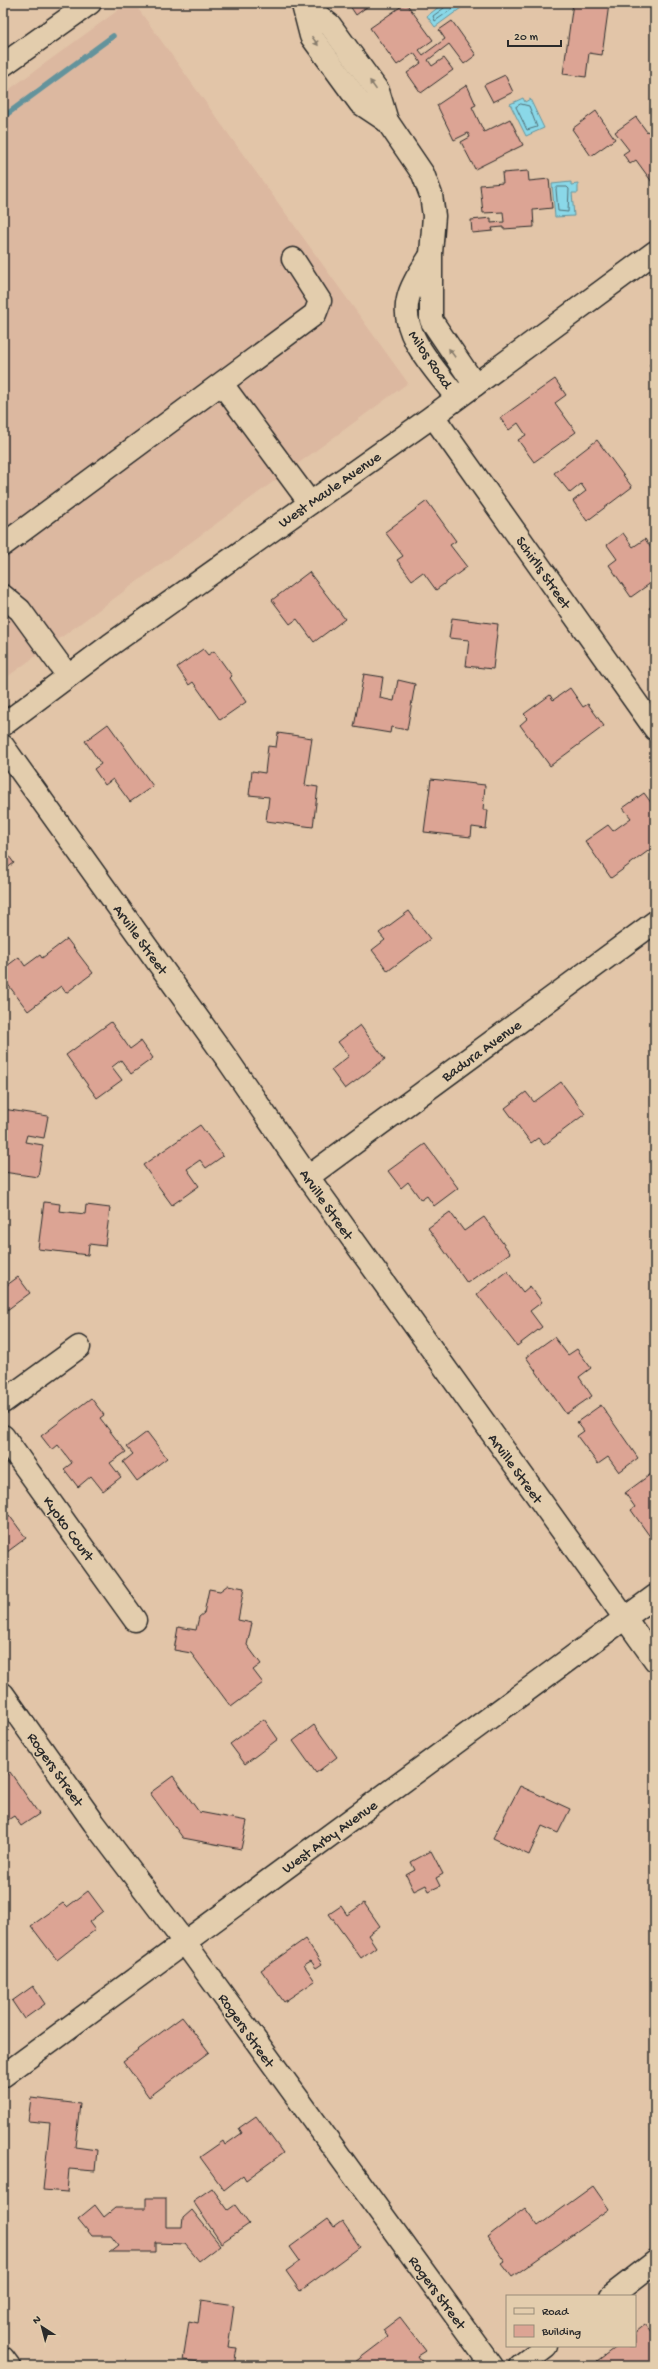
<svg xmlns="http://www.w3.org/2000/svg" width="658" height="2369" viewBox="0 0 658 2369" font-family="'Gochi Hand',sans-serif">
<rect width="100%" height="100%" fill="#e2c5a8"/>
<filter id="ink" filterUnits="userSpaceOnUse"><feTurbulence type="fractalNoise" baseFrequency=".025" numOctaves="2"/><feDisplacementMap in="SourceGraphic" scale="8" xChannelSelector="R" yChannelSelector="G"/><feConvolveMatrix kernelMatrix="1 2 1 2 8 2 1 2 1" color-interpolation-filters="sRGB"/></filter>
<g filter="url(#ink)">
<!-- built -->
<path fill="#dcb8a0" d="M128,3H134L408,383L3,680V94Z"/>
<!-- water -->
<g fill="#8ad8e8" stroke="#64939c">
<path d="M444,3H463L460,6L461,8L435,27L427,16Z"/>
<path d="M523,98L525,102L530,99L544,128L526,136L510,104Z"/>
<path d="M571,182V185L578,184V193H572L574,216L555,217L552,184Z"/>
</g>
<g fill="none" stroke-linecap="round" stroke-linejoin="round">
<!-- shore -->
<g stroke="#517077" stroke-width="1">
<path d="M446,3L444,8L433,16L435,21L455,7L457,3"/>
<path d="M521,104L529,106L537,127L527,130L516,107Z"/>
<path d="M558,187H567L569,189L568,212L558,211L556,189Z"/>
</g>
<!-- stream -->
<path stroke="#64939c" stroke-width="5.5" d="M3,117L113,36"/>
</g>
<!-- building -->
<g fill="#dca494" stroke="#2b2b2b">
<path d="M348,3H372L356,15Z"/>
<path d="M406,3L433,40L419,50L423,55L445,39L439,30L452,21L476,55L464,64L449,44L428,60L432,66L444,58L453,70L421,93L407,73L421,63L414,53L397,65L370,28Z"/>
<path d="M573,3L609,4L602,55L589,53L586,77L563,74Z"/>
<path d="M505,75L513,92L493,102L484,85Z"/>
<path d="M467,85L476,105L472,107L484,132L510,119L523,145L475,169L461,142L470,137L468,133L454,140L437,105Z"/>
<path d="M596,111L615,139L591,156L572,129Z"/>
<path d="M636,117L647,132L655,126V181L652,182L636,160L630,164L623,154L629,150L615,132Z"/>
<path d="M528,171L529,181L549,179L552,208L533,210L534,227L503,229V227L492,228L493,231L472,233L471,220L491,218V223L504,222L503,212L483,213L480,185L503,183L502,173Z"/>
<path d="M655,361V375L649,365Z"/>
<path d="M555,379L566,395L555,403L576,432L534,462L518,440L526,435L518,423L509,430L500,418Z"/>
<path d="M597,440L632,487L587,521L573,501L586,491L581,484L570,493L554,473Z"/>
<path d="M427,501L456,541L450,545L467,567L436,590L423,572L412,580L397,560L403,556L385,532Z"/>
<path d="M623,533L633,547L645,539L655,554V580L631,597L609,565L617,559L607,545Z"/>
<path d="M309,572L345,619L314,642L297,619L290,624L272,600Z"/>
<path d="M655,604V617L649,608Z"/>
<path d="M452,618L498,624L493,669L466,666L469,640L449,638Z"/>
<path d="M203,649L208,655L214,651L232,676L230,678L246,702L220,720L193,682L189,685L177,667Z"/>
<path d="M364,674L383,677L380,698L394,701L398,680L415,684L407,730L391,727L390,733L354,727Z"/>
<path d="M570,688L583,707L588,704L604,726L550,766L520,725L528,718L524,714L550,695L553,700Z"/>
<path d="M108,724L153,786L130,802L113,779L105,785L94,769L101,764L85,741Z"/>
<path d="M278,733L312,738L305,785L318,787L313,827L266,821L269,797L249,795L252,771L265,773L268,746L276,747Z"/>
<path d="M431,779L485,785L483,810H488L486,829L472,827L471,837L424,832Z"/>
<path d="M644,793L655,808V846L611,878L585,841L608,825L613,831L631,818L623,808Z"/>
<path d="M3,848L14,863L3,871Z"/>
<path d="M409,911L430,939L388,971L372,950L385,940L379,933Z"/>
<path d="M67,939L93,973L66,993L61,986L28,1011L3,978V969L19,957L25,966L40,955L42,958Z"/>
<path d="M111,1022L130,1049L141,1041L153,1058L131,1074L121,1060L112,1067L122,1080L97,1098L66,1055Z"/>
<path d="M360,1025L385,1059L345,1089L331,1070L349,1056L338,1042Z"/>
<path d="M561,1082L585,1114L544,1145L538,1138L531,1143L505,1108L526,1092L534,1102Z"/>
<path d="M3,1109L48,1116L44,1138L27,1135L25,1142L43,1145L38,1177L3,1172Z"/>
<path d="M200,1125L223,1156L206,1168L200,1160L187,1169L199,1186L172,1205L143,1165Z"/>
<path d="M425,1144L458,1188L434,1206L427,1196L421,1200L408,1182L401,1188L388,1171Z"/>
<path d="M44,1202L60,1204L59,1211L85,1214L86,1205L110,1208L105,1246L89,1244L88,1255L38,1249Z"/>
<path d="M450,1212L464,1231L484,1217L510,1253L467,1283L428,1228Z"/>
<path d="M507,1271L523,1292L530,1286L542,1302L530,1311L542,1327L517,1346L477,1294Z"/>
<path d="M18,1277L30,1293L3,1313V1288Z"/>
<path d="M554,1337L568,1355L577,1349L591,1368L579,1377L592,1396L566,1414L526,1357Z"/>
<path d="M91,1398L104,1415L100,1418L126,1452L110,1463L121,1477L103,1491L91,1476L78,1487L64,1469L72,1463L58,1445L52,1450L41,1436Z"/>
<path d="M601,1405L638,1458L619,1472L608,1457L598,1464L577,1436L584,1431L577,1422Z"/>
<path d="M147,1432L167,1458L137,1481L123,1462L133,1454L127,1447Z"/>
<path d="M655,1471V1536L651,1538L631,1510L635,1507L625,1493Z"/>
<path d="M9,1515L26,1538L3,1555V1519Z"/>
<path d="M228,1585L244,1588L238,1620L252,1623L247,1645L261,1664L253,1670L263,1683L231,1707L191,1653L174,1650L178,1627L196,1630L199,1617L204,1613L209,1589L220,1591Z"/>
<path d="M264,1719L278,1739L245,1764L230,1744Z"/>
<path d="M314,1725L337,1757L316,1773L293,1741Z"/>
<path d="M10,1772L39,1814L21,1826L14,1816L3,1823V1777Z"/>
<path d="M173,1776L199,1812L247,1821L241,1849L183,1838L150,1793Z"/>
<path d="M520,1786L570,1809L558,1833L542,1826L529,1855L493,1838Z"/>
<path d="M431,1851L443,1874L436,1878L440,1886L429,1891L426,1885L414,1891L406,1875L415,1870L411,1862Z"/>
<path d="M88,1891L103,1911L89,1922L95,1930L57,1960L31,1926L63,1903L67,1907Z"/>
<path d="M364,1903L380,1926L368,1935L376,1947L361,1958L329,1914L341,1906L347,1915Z"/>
<path d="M305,1939L322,1964L316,1968L311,1961L304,1965L315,1981L284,2002L261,1970Z"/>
<path d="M33,1986L45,2004L24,2019L12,2001Z"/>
<path d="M182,2017L209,2052L149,2097L123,2061Z"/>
<path d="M31,2098L80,2104L75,2147L97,2150L95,2171L69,2169L67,2192L43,2190L50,2123L28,2121Z"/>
<path d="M256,2116L283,2153L246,2180L243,2175L224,2190L200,2157L223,2141L225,2145L242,2133L239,2128Z"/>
<path d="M593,2186L609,2209L512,2277L502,2264L505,2262L487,2237L525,2208L538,2226Z"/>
<path d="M212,2188L228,2210L235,2205L249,2224L221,2243L193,2201Z"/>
<path d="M146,2198H166V2227H182L183,2218L192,2210L220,2245L199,2261L185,2244L156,2243V2252H109L118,2245L111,2236H92L78,2219L95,2205L104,2217L115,2208H146Z"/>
<path d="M328,2219L334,2227L342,2221L360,2247L300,2291L286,2271L300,2261L290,2247Z"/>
<path d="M201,2301L234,2306L228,2347L237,2348L234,2366L183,2360L189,2321L198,2323Z"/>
<path d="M400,2317L426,2351L418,2356L423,2363L420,2366H358L355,2362L388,2337L383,2330Z"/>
<path d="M645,2324L655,2337V2364L652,2366H601L597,2361L617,2346H635V2332Z"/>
</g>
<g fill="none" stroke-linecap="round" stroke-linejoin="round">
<defs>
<g id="minor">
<path d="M302,3L330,25L378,91L387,121L423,174L431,195L434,216L431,254V320L475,385"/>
<path d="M303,5L311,36L360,103L387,121"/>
<path d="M3,65L90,3"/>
<path d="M429,258C421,271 411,285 408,299C399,334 437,371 457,398"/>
<path d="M222,384L310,503"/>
<path d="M433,416L655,729"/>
<path d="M3,545L315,314L320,301L293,259"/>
<path d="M3,596L20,610L68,676"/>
<path d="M3,725L110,645L433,416L655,252"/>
<path d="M3,746L227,1059L308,1177L655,1660"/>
<path d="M308,1177L655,922"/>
<path d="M3,1402L79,1347"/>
<path d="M3,1436L135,1620"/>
<path d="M3,1694L94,1823L185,1943L492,2366"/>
<path d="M3,2076L655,1596"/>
<path d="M611,2296L655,2262"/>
<path d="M3,2358L9,2366"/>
<path d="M520,2366L546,2346"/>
</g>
</defs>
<!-- minor casing -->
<use href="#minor" stroke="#2b2b2b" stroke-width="25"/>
<!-- minor -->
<use href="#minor" stroke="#e3cdad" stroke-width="22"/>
</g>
<!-- one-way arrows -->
<defs><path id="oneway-solid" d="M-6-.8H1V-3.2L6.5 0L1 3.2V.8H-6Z"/></defs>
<g fill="#877c6c">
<use href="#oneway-solid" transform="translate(315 41) rotate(55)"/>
<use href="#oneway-solid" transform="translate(373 85) rotate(-125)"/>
<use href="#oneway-solid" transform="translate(452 353) rotate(-126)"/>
</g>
</g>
<g text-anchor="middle" stroke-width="3" stroke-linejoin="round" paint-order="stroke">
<!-- street labels -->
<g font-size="15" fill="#2b2b2b" stroke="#e3cdad">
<text transform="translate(431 359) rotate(56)" y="5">Milos Road</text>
<text transform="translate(329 489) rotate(-35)" y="5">West Maule Avenue</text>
<text transform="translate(544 572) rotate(55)" y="5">Schirlls Street</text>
<text transform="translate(141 939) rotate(54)" y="5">Arville Street</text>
<text transform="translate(481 1050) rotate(-36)" y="5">Badura Avenue</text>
<text transform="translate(327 1204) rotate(55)" y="5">Arville Street</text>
<text transform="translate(516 1468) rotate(54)" y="5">Arville Street</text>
<text transform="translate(69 1528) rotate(54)" y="5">Kyoko Court</text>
<text transform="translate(56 1769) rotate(55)" y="5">Rogers Street</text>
<text transform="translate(329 1836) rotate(-36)" y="5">West Arby Avenue</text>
<text transform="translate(247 2030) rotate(55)" y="5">Rogers Street</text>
<text transform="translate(438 2292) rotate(54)" y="5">Rogers Street</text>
</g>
</g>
<!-- margin -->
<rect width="658" height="2369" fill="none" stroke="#e3cdad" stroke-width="16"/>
<rect x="8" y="8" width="642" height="2353" fill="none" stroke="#2b2b2b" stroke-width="1.5" filter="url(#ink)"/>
<!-- legend -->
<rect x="506" y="2295" width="130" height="52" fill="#e3cdad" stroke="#998c79"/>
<rect x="514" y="2308" width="20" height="6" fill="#e3cdad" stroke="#998c79"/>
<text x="542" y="2315" font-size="12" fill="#2b2b2b">Road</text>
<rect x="514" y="2325" width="20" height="12" fill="#dca494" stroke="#998c79"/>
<text x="542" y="2335" font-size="12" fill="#2b2b2b">Building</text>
<!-- north arrow -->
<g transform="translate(42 2327) rotate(324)" stroke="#e3cdad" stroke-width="3" paint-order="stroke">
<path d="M0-3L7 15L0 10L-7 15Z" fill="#2b2b2b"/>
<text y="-6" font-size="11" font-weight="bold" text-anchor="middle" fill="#2b2b2b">N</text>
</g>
<!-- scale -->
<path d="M508 40v6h53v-6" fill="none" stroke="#2b2b2b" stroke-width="2"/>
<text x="514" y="40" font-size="12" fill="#2b2b2b" stroke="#e3cdad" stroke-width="3" paint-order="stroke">20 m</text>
</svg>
